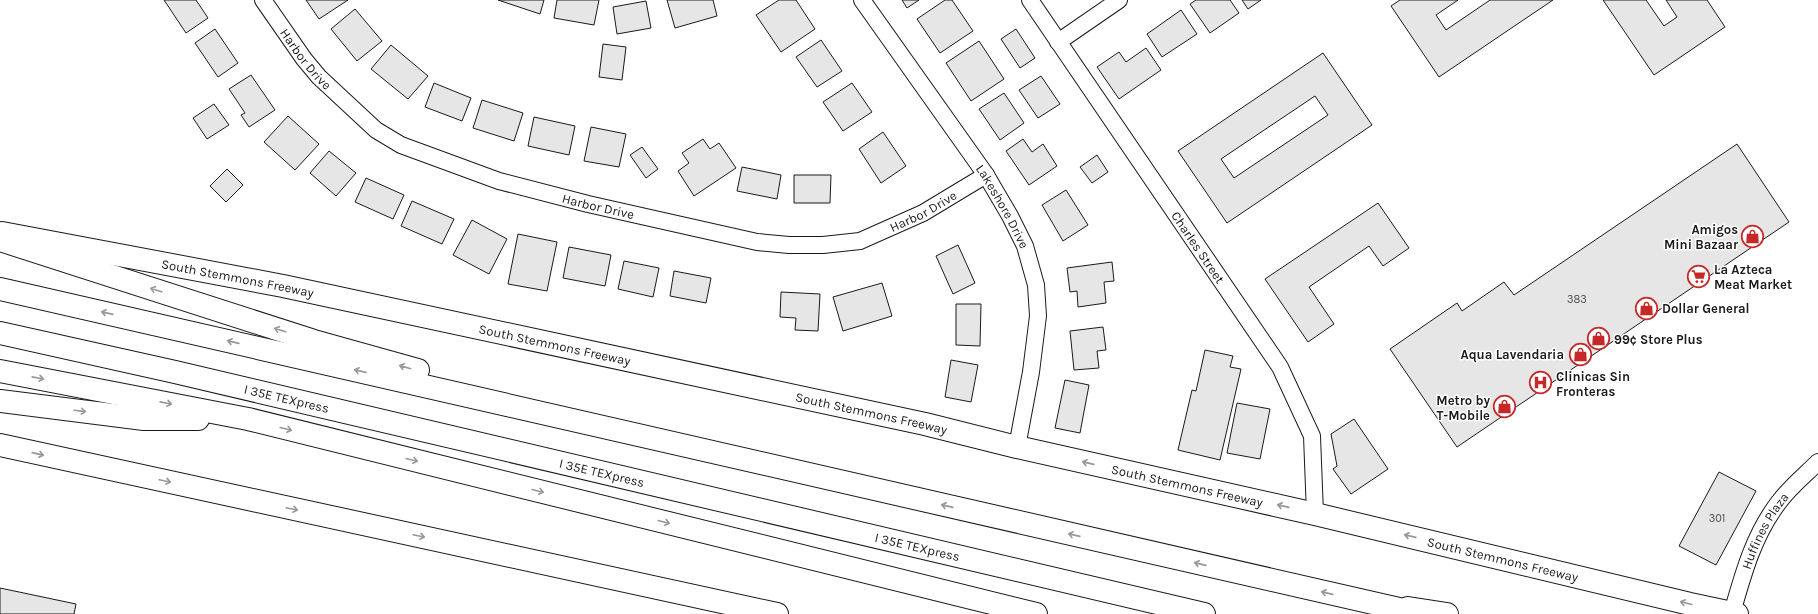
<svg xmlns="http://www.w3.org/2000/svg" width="1818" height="614" viewBox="0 0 1818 614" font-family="Karla,sans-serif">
<rect width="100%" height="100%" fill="#fff"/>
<!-- building -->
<g fill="#e6e6e6" stroke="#1a1a1a" fill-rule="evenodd">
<path d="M164,0H196L208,18L186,33Z"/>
<path d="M306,0H348L319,19Z"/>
<path d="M498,0H544L540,14Z"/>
<path d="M557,0H599L594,25L554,18Z"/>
<path d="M667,0H713L717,16L675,28Z"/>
<path d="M779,0H796L815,29L781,52L756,15Z"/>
<path d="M902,0H919L907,8Z"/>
<path d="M945,0H952L973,31L940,53L917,19Z"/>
<path d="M1196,0H1230L1239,13L1210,33L1190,4Z"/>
<path d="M1242,0H1261L1248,9Z"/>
<path d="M1400,0H1458L1436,15L1446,30L1490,0H1553L1439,77L1391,6Z"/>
<path d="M1603,0H1646L1664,26L1677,17L1666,0H1707L1725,27L1654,75Z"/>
<path d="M646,1L651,28L617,34L613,7Z"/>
<path d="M355,9L382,41L357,61L331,29Z"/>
<path d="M1181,10L1197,34L1162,57L1147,34Z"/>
<path d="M215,29L238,63L218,77L195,43Z"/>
<path d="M1016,29L1035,58L1020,68L1001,39Z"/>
<path d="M821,40L842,71L817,87L796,57Z"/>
<path d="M979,41L1004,79L971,101L946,63Z"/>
<path d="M603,44L626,47L622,80L599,77Z"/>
<path d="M391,45L428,76L408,99L371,69Z"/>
<path d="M1146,48L1161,70L1119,99L1097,67L1119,52L1126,62Z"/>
<path d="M1323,53L1372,125L1227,223L1178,151ZM1315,96L1328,115L1234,178L1221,159Z"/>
<path d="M251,75L275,110L249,127L241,115L245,113L229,89Z"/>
<path d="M1041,76L1060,104L1038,118L1019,90Z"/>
<path d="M434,83L471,98L462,121L425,107Z"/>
<path d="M852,83L872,112L843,131L823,102Z"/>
<path d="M1004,93L1024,123L1000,140L979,109Z"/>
<path d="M482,100L523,113L514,141L473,128Z"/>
<path d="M214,104L229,125L207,139L193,118Z"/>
<path d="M288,116L319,144L295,170L264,142Z"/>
<path d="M534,117L575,126L569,155L528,146Z"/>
<path d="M591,127L626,134L619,167L584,161Z"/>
<path d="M883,132L906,166L881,183L859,149Z"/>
<path d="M703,139L710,149L719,143L736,168L694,196L678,171L689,163L682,153Z"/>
<path d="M1023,139L1032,152L1043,144L1057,166L1029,185L1006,151Z"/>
<path d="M1737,144L1789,222L1457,447L1390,349L1457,303L1462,311L1504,282L1514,295Z"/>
<path d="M642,147L658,169L646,178L630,155Z"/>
<path d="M329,151L356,173L336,196L310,173Z"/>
<path d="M1097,155L1108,172L1092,183L1080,167Z"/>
<path d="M742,167L781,175L777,199L737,191Z"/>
<path d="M227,169L243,185L226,202L210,186Z"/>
<path d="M794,175H831L830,203H794Z"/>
<path d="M366,178L404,195L393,219L355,202Z"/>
<path d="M1066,190L1088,225L1063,241L1042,205Z"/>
<path d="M412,201L454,219L442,244L401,226Z"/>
<path d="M1378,203L1409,248L1383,266L1369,246L1309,287L1334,324L1308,342L1265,279Z"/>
<path d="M472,220L507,239L489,274L453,255Z"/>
<path d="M518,234L557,242L547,291L508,284Z"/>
<path d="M958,245L975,283L953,294L936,256Z"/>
<path d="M569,247L611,255L605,286L563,278Z"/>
<path d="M624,261L659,268L653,297L618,289Z"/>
<path d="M1112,262L1114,281L1104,282L1106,303L1078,307L1077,291L1070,292L1067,268Z"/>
<path d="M674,271L711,278L706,303L670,296Z"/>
<path d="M882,283L892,316L843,331L833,297Z"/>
<path d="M781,292L820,294L818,331L795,330L796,318L780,317Z"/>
<path d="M956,304H981L980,346L956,345Z"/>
<path d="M1103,327L1106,350L1097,351L1099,368L1074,370L1070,331Z"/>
<path d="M1205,350L1233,356L1230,367L1241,369L1220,460L1178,450L1192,390L1196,391Z"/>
<path d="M951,360L978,365L971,402L945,397Z"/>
<path d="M1065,380L1089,385L1080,433L1055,428Z"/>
<path d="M1237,403L1270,409L1260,459L1227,453Z"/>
<path d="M1354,419L1388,469L1351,494L1333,469L1337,466L1331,434Z"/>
<path d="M1719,472L1756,491L1716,565L1679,546Z"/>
<path d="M0,588L76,604L74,614H0Z"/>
</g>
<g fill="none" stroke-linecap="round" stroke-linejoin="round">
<defs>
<g id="street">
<path id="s1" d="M263,0L304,59L319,77L376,130L401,145L499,181L588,204L757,242L789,245H823L860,241L923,213L986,175"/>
<path id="s2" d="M862,0L986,175L1010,216L1025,246L1036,285L1038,316L1031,372L1017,447"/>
<path id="s3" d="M1030,0L1280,367L1312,436L1315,514"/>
<path d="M1058,42L1119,0"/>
<path id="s4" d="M1732,613C1743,574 1754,534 1779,502C1790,487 1805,475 1818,462"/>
</g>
<g id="secondary">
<path id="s5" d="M2,233L283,286L925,424L1017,447L1315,514L1690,604L1737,614"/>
<path d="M0,445L777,614"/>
</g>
<g id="highway">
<path d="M0,240L314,341L418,370"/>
<path d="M0,289L1421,614"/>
<path id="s6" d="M0,333L175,372L1204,614"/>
<path d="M0,371L248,419L1036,614"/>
<path d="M0,401L144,419H198"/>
<path d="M1408,608L1447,614"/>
</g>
</defs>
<!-- street casing -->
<use href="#street" stroke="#1a1a1a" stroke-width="18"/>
<!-- secondary casing -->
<use href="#secondary" stroke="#1a1a1a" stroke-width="24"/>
<!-- highway casing -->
<use href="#highway" stroke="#1a1a1a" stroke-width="24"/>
<!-- street -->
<use href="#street" stroke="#fff" stroke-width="16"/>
<!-- secondary -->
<use href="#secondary" stroke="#fff" stroke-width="22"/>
<!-- highway -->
<use href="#highway" stroke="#fff" stroke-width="22"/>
</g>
<!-- one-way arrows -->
<defs><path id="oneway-shaft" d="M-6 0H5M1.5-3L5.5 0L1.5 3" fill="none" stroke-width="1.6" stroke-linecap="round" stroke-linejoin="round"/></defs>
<g stroke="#989898">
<use href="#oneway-shaft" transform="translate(156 290) rotate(-162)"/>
<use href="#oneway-shaft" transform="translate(107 313) rotate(-167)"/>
<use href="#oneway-shaft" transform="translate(280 330) rotate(-162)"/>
<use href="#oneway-shaft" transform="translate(233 342) rotate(-167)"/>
<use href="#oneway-shaft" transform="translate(405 367) rotate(-164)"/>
<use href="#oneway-shaft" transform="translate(360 371) rotate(-167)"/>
<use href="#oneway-shaft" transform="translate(38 378) rotate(11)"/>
<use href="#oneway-shaft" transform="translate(166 403) rotate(11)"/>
<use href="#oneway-shaft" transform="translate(80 411) rotate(7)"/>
<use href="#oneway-shaft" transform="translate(286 429) rotate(14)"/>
<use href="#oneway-shaft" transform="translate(38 454) rotate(13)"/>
<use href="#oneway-shaft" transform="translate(412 460) rotate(14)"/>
<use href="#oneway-shaft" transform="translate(1088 463) rotate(-167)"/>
<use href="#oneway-shaft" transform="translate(165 481) rotate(12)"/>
<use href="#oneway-shaft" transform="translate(538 491) rotate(14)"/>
<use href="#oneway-shaft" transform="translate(947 506) rotate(-167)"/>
<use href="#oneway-shaft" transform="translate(1283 506) rotate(-167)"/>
<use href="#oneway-shaft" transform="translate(292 509) rotate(12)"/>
<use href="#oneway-shaft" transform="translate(664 522) rotate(14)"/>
<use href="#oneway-shaft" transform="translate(1074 535) rotate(-167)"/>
<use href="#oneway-shaft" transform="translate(419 536) rotate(12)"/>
<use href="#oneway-shaft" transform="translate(1410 536) rotate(-167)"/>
<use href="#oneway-shaft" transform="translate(1200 564) rotate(-167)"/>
<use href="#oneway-shaft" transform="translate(1327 593) rotate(-167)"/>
<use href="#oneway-shaft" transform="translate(1686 603) rotate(-166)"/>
</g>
<!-- icons -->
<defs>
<symbol id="shop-ring" viewBox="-11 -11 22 22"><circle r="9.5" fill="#fff" stroke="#c62828" stroke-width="1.5"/><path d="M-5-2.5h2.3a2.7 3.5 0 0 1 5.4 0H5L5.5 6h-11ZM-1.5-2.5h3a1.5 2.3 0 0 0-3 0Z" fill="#c62828"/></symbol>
<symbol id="supermarket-ring" viewBox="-11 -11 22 22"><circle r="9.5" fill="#fff" stroke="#c62828" stroke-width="1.5"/><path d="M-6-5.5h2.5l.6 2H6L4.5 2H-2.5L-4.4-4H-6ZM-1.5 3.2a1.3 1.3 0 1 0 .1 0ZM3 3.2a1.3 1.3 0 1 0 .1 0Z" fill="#c62828"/></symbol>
<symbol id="hospital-ring" viewBox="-11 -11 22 22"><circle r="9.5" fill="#fff" stroke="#c62828" stroke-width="1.5"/><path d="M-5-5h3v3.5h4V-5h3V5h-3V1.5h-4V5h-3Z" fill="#c62828"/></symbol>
</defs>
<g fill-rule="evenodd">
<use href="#shop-ring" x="1740" y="224" width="25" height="25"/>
<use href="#supermarket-ring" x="1686" y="264" width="25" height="25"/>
<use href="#shop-ring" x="1634" y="296" width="25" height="25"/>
<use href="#shop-ring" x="1586" y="326" width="25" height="25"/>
<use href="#shop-ring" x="1568" y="342" width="25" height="25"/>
<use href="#hospital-ring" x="1528" y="370" width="25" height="25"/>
<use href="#shop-ring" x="1492" y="394" width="25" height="25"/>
</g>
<g text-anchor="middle" stroke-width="3" stroke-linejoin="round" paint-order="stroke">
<!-- number labels -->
<g font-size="11" fill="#4d4d4d">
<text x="1577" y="303">383</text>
<text x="1717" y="522">301</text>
</g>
<!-- street labels -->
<g font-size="13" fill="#1a1a1a" stroke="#fff">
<text dy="5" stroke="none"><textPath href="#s1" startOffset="73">Harbor Drive</textPath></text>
<text dy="5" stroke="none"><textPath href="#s1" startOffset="409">Harbor Drive</textPath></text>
<text dy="5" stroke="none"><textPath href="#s2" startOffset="250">Lakeshore Drive</textPath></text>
<text dy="5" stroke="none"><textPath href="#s1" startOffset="745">Harbor Drive</textPath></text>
<text dy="5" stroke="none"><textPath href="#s3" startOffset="299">Charles Street</textPath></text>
<text dy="5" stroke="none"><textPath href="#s5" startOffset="240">South Stemmons Freeway</textPath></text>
<text dy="5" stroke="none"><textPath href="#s5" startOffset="564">South Stemmons Freeway</textPath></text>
<text dy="5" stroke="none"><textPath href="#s6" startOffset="294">I 35E TEXpress</textPath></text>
<text dy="5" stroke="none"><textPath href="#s5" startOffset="888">South Stemmons Freeway</textPath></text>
<text dy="5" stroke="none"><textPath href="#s6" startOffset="618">I 35E TEXpress</textPath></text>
<text dy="5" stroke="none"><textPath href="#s5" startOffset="1212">South Stemmons Freeway</textPath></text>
<text dy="5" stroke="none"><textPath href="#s4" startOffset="89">Huffines Plaza</textPath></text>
<text dy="5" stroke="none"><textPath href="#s6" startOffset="942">I 35E TEXpress</textPath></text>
<text dy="5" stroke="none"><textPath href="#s5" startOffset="1536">South Stemmons Freeway</textPath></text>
</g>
<!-- poi labels -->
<g font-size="13" font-weight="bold" fill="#1a1a1a" stroke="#fff" text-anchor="start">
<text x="1738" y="234" text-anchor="end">Amigos<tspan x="1738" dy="15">Mini Bazaar</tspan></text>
<text x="1714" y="274">La Azteca<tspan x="1714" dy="15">Meat Market</tspan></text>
<text x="1662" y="313">Dollar General</text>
<text x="1614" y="344">99¢ Store Plus</text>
<text x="1564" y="359" text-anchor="end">Aqua Lavendaria</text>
<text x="1556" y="381">Clinicas Sin<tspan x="1556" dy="15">Fronteras</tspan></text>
<text x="1490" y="405" text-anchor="end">Metro by<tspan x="1490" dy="15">T-Mobile</tspan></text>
</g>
</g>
</svg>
